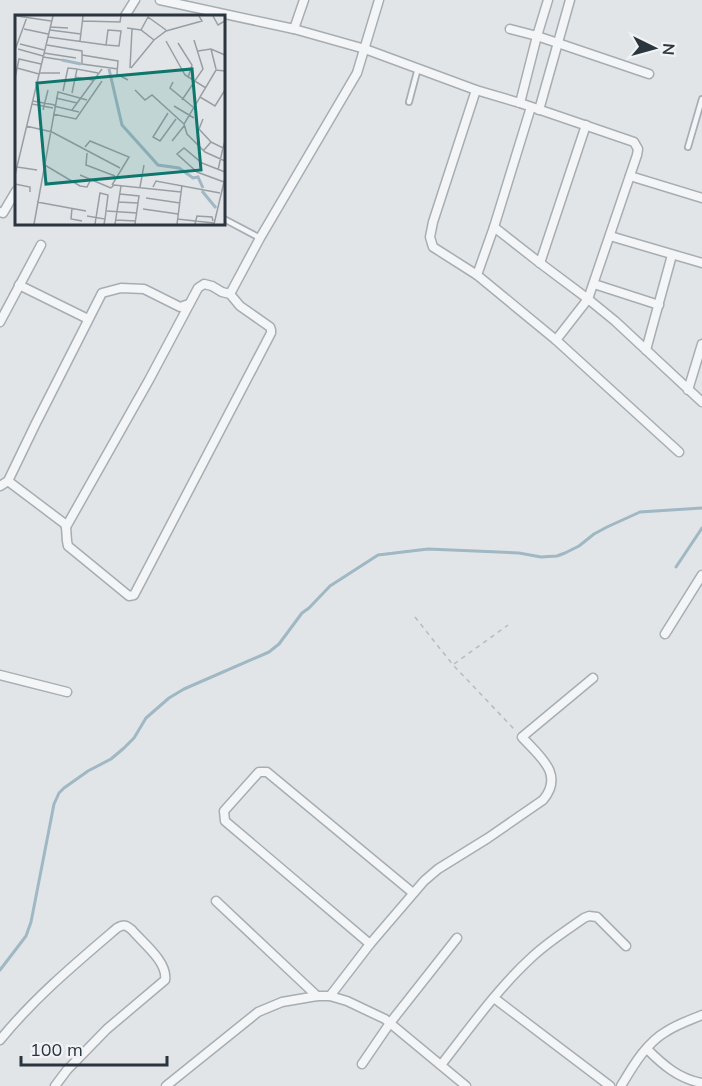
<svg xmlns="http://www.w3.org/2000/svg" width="702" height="1086" viewBox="0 0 702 1086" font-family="Mulish,sans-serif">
<rect width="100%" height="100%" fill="#e1e5e8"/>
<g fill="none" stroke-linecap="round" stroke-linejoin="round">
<!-- stream -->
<g stroke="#a0b7c4" stroke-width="3">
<path d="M676,567L702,528"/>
<path d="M0,970L26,936L31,922L54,804L59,793L64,788L88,771L111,759L124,748L134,738L146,718L169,698L184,689L269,652L279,644L302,613L309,608L330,586L378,555L428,549L519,553L541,557L557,556L565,553L579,546L594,534L607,527L640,512L702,508"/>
</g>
<defs>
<g id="service">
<path d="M409,102L418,68"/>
<path d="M688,147L702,99"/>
<path d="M224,219L260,238"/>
</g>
<g id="minor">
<path d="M160,0L294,29L365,49L476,90L520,103L634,142L638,149L637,155L588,299L556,340"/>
<path d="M125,16L135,0"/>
<path d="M294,29L304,0"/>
<path d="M510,29L537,36L649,74"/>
<path d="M476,90L433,222L430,237L433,247L477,275L556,340L679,452"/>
<path d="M520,103L537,36L548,0"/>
<path d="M539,110L570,0"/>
<path d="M630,176L702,198"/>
<path d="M0,212L3,213L16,191"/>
<path d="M494,227L540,263L588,299L615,321L702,402"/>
<path d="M610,236L702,263"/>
<path d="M540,263L586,125"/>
<path d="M477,275L494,227L531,107"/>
<path d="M204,284L212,286L222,292L230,294L240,306L270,327L271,330V333L134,595L129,596L68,546L67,541L66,527L149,380L198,288Z"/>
<path d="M594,284L659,305"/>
<path d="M19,285L88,319"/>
<path d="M230,294L260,238L357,73L379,0"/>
<path d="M0,322L41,245"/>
<path d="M646,350L672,255"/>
<path d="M688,390L702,344"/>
<path d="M8,481L65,524L66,527"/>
<path d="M0,486L8,481L35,425L102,293L121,288L144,289L180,307L189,304"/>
<path d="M665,634L702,575"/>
<path d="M0,675L67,692"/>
<path d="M216,901L317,996"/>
<path d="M370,944L225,821L224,811L259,772H267L413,893"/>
<path d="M330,996L370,944L424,881L438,869L488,838L543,800C565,774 539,756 522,737L593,678"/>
<path d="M494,998L610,1086"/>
<path d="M0,1040C34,998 76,963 117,928C124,924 126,925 132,930C143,943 168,962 165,980L107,1029L67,1070L55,1086"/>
<path d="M647,1049C663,1065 679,1079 702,1083"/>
<path d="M362,1064L390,1023L457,938"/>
<path d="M441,1065C469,1029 498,988 532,957C548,942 567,930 584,918L589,916L597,917L626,946"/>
<path d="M166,1086L258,1012L282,1002L317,996H330L347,1001L385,1019L466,1086"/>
<path d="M621,1086C633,1066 646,1043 667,1031C678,1024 690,1020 702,1015"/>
</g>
</defs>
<!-- service casing -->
<use href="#service" stroke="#a7adb2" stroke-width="8"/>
<!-- minor casing -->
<use href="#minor" stroke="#a7adb2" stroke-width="11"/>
<!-- path -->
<g stroke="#b7bbc0" stroke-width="1.5" stroke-dasharray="4.5 4.5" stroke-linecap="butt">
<path d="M415,617L453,665L515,730"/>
<path d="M454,664L508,625"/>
</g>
<!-- service -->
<use href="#service" stroke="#f3f5f7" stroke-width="4.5"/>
<!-- minor -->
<use href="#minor" stroke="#f3f5f7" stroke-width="8"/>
</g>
<!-- overview -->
<g transform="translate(15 15)">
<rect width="210" height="210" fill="#e1e5e8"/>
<path fill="none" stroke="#a0b7c4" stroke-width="3" d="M47,45L66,49M94,54L107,110L143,150L164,153L178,163L183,162L188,173M187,176L201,193"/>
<path fill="none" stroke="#989fa4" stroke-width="1.5" d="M2,1L36,6M198,1L203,10L210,6M68,6L105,7L106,1M35,12L53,13M112,13L126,15L139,25M9,14L33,19M35,15L66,19M126,15L133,2L151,15M33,22L91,30L104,31L106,16L93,15L91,30M65,26L68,1M151,26L170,60L191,73M163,28L177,50L173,63M5,29L29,35M32,30L67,36V49L103,54M3,34L28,41M196,34L201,54M0,35L12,2M183,36L196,34L210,40M29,38L61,43M67,40L103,46L102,59L113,65M28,42L47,45M2,53L24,59M115,53L117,14M116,53L139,25L151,16L187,6L184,1M210,56L201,55L169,109L172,119L190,137L210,146M24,58H45M60,62L78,65M0,63L4,44L26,49M158,67L155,73L178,92M120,75L130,85L137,80L169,109M48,76L53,53L62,54M57,78L62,54L83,58M185,82L200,91L210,75M41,83L62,88M167,85L188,54L179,25M18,86L40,90M17,89L38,93M39,91L64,97M159,91L179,103M28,95L33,75M57,95L87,54M153,98L138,122L145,126L161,104M38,99L61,104L87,66M188,104L184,114L196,127M11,111L37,117L105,153M157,126L169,111M70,132L75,126L114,142L97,170M189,135L196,127L208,133L210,126M72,138L71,150L100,161M28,149L65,171L72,172L76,164M2,152L22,155M203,155L208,133M0,160L38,1M65,160L96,173M209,167L182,157L162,139L169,133L187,148L210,157M0,169L15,172V177M125,172L129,150M138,172L141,166L205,178M96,173L99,170L166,177M105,179L124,181L120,209M131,183L165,188M22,187L71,196M103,187L123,188M57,193L56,204L67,206M128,194L163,199M92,196L122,198M72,201L90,204L89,209M162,204L199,208M101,205L121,206M19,209L43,77L72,85M80,209L85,178L93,180L90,204M100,209L106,171M162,209L167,170M180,209L182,201L197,202L198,206M199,209L210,163"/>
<path fill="#0f766e" fill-opacity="0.15" stroke="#0f766e" stroke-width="3" d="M177,54L186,155L31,169L22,68Z"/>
<rect width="210" height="210" fill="none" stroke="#2b353e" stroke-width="3"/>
</g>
<!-- north arrow -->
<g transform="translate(654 48) rotate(95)" stroke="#f0f3f6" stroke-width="4.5" paint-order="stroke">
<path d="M0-4.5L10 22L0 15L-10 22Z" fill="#2b353e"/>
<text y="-9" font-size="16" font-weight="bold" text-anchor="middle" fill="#2b353e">N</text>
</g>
<!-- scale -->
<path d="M21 1056v9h146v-9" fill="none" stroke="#2b353e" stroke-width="3"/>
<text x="30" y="1056" font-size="18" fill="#2b353e" stroke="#f0f3f6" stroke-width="4.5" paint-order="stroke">100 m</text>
</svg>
